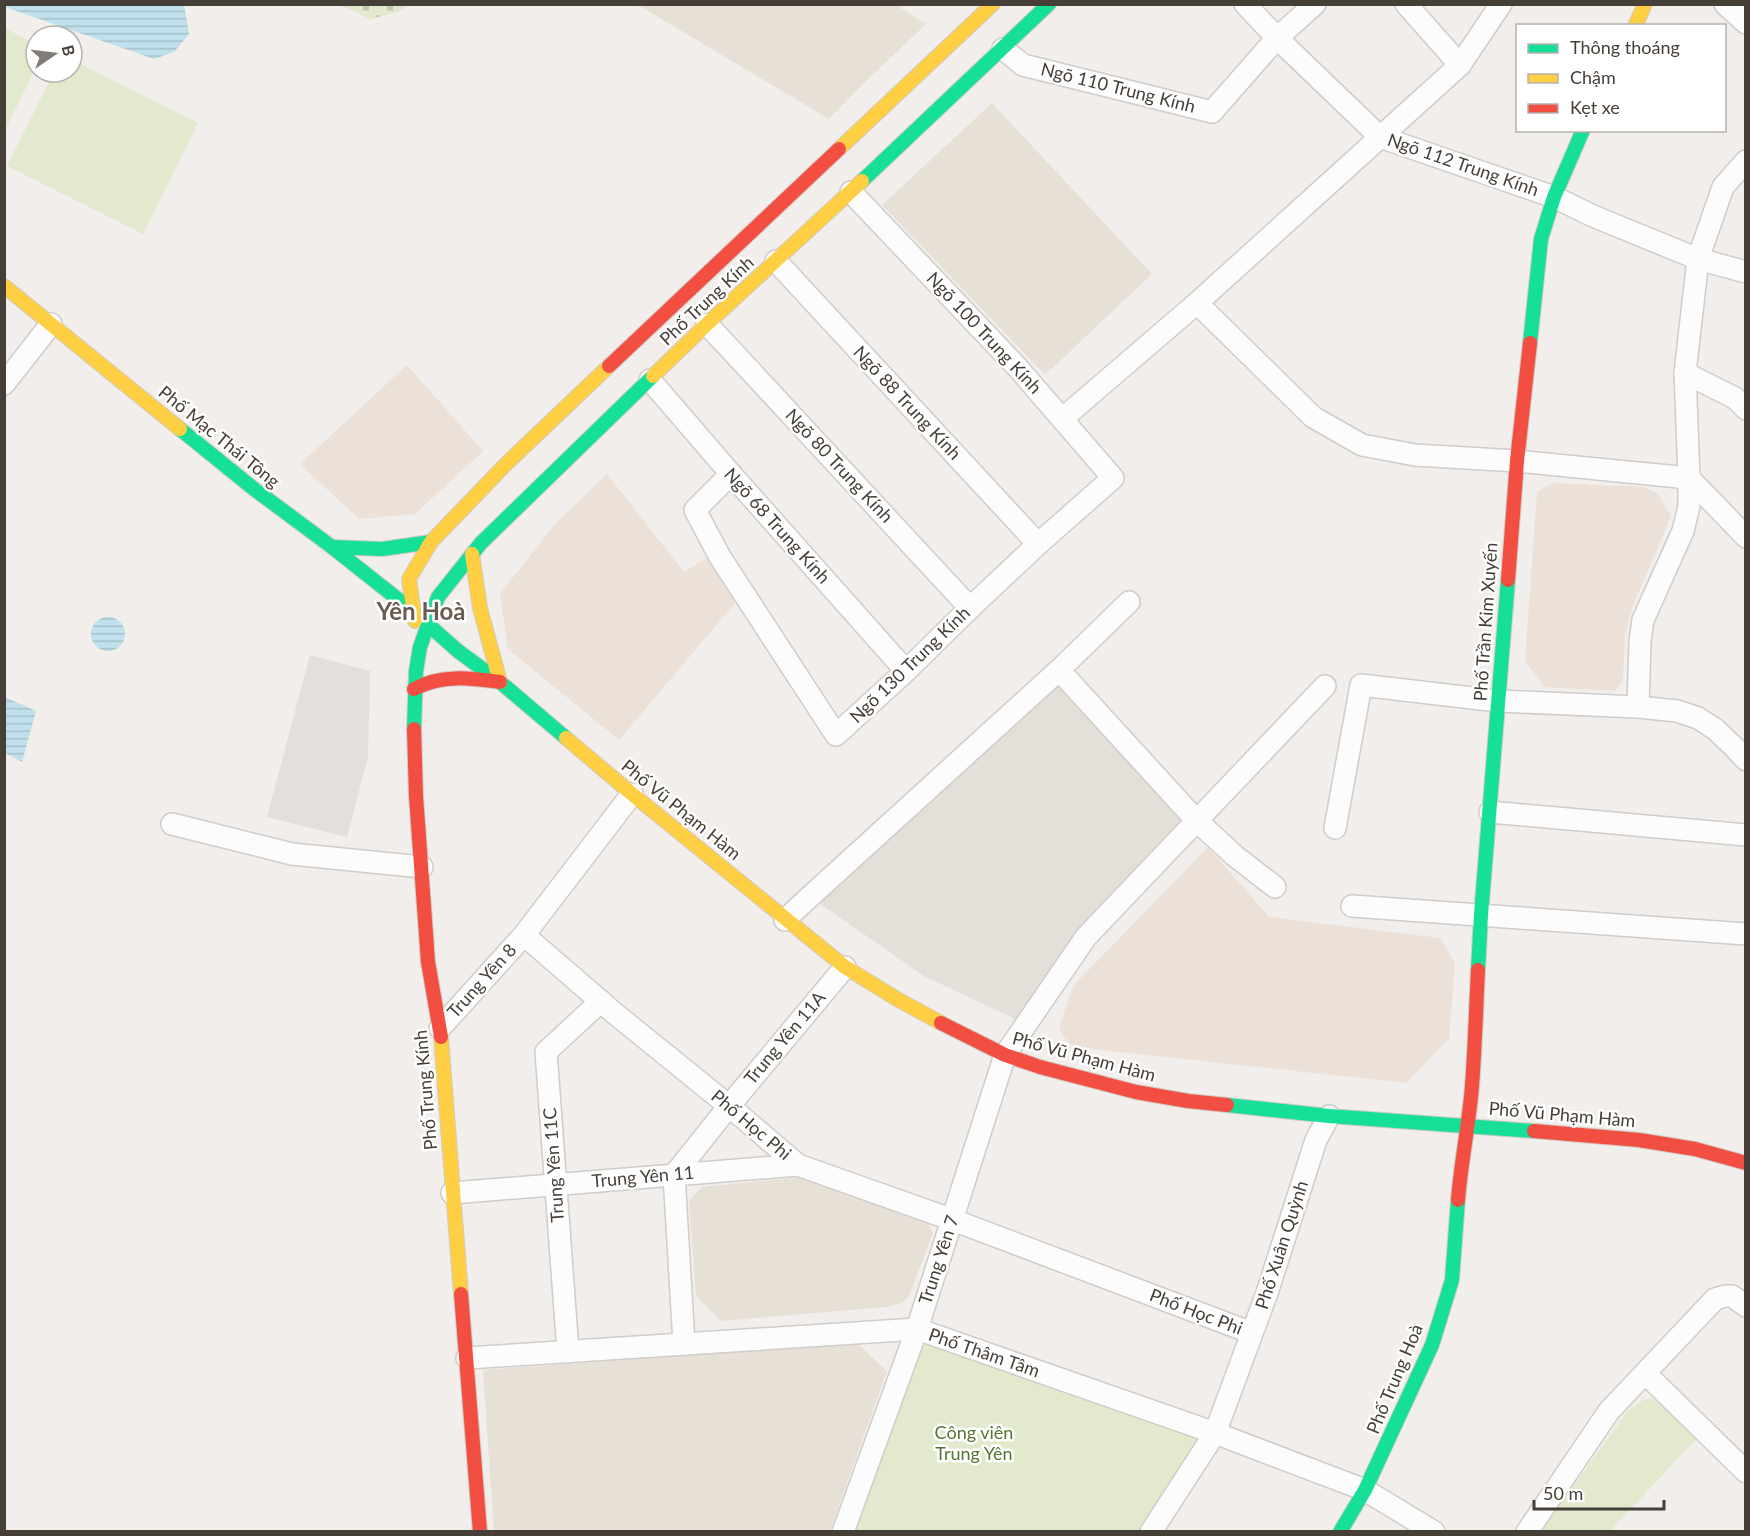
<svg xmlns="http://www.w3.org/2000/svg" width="1750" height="1536" viewBox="0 0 1750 1536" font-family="Lato,sans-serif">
<defs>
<pattern id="cemetery-stones" width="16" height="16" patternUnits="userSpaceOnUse" patternTransform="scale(1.5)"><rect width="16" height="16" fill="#e2e9cd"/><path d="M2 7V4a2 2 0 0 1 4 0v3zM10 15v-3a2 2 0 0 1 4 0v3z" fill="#c3c9b1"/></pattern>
<pattern id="water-rules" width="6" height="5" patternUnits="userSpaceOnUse" patternTransform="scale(1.5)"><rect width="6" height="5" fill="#bfe0ec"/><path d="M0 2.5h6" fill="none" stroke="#a6c1cb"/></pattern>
</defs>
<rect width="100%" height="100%" fill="#f1eeeb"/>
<!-- residential -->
<path fill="#e5dfd9" d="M1056,681L1189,825L1060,964L1015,1019L924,976L819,903Z"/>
<!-- commercial -->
<g fill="#ebe1d8">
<path d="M407,365L483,451L415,514L359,519L300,464Z"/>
<path d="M607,474L684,572L710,556L735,603L619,740L508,649L500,594L555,524Z"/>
<path d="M1552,483L1644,487L1658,494L1671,516L1633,605L1625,635L1623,681L1615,691L1545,687L1525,661L1537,492Z"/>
<path d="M1208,847L1269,917L1440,938L1455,963L1449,1039L1406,1083L1073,1047L1063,1036L1059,1027L1073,986Z"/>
</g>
<!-- education -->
<g fill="#e7e0d7">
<path d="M638,5H896L926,24L864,83L829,119Z"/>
<path d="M992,103L1152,274L1045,375L882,205Z"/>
<path d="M803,1177L927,1220L933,1233L909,1296L901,1303L886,1307L721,1321L696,1296L689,1201L702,1187Z"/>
<path d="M857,1343L887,1371L830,1531L494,1532L483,1370Z"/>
</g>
<!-- green -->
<g fill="#e2e9cd">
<path d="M5,28L36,45V67L5,130Z"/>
<path d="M72,60L198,123L143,234L7,166L54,72H72Z"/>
<path d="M917,1329L1215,1433L1150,1531L850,1532Z"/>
<path d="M1652,1398L1697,1438L1610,1531L1540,1532L1628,1411L1643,1400Z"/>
</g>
<!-- cemetery -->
<path fill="url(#cemetery-stones)" d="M340,5L406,4V5L404,10L370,19Z"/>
<!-- parking -->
<path fill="#e2dfdc" d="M310,655L370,671L368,757L347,837L267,817Z"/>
<!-- water -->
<g fill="url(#water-rules)">
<path d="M5,4L184,5L189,34L174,52L154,59L5,7Z"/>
<circle cx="108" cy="634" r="17"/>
<path d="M5,697L36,711L22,762L5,753Z"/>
</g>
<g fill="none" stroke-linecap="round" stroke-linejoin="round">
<defs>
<g id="street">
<path d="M1245,4L1277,38L1380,137L1554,197L1593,216L1698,259L1746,272"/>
<path d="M1406,4L1460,65"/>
<path d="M1725,4L1746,23"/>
<path d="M1003,49L1023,65L1212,112L1277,38L1315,4"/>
<path d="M776,261L1038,544"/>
<path d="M1197,303L1313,417L1362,445L1415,455L1517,461L1689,478L1746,537"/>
<path d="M707,324L970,608"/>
<path d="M1685,373L1735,398L1746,409"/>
<path d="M650,380L731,474L906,671"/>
<path d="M4,384L51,324"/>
<path d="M1062,419L1197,303L1460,65L1501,4"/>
<path d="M731,474L695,510L720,557L836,735L906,671L970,608L1038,544L1113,478L1018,368L851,192"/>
<path d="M1059,670L1196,820L1235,856L1275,887"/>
<path d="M1638,707L1640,641L1643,620L1683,531L1689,506V478L1685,373L1698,259L1723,187L1746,161"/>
<path d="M1490,812L1746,835"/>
<path d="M172,824L292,854L422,867"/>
<path d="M1335,828L1361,685L1498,701L1638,707L1677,711L1698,718L1715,729L1734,747L1746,760"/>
<path d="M1352,906L1746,934"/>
<path d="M785,920L804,902L1059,670L1129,602"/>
<path d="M524,935L613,1012L729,1106L798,1165L953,1220L1252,1333"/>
<path d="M440,1028L524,935L632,794"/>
<path d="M452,1193L798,1165"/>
<path d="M684,1344L674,1175L729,1106L845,967"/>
<path d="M568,1352L546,1052L601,1001"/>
<path d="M467,1358L917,1329L1215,1433L1365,1490L1434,1532"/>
<path d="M1645,1373L1746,1472"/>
<path d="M843,1532L917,1329L1005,1055L1086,937L1325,686"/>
<path d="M1151,1532L1215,1433L1267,1293L1316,1140L1329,1116"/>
<path d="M1527,1532L1609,1411L1715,1299L1725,1296H1732L1746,1306"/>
</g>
<g id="fast">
<path d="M862,181L1049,4"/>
<path d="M1530,343L1541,239L1554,197L1583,130"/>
<path d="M180,429L254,489L332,547L414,612L458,651L500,682L566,738"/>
<path d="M332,547L382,549L431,542"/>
<path d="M414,729L416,671L420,647L438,597L481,543L653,376"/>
<path d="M1478,970L1481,915L1508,580"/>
<path d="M1227,1105L1329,1116L1534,1131"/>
<path d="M1340,1532L1365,1490L1432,1345L1452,1280L1458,1200"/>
</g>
<g id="slow">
<path d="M1635,26L1645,4"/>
<path d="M839,149L993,4"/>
<path d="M4,286L180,429"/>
<path d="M653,376L707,324L862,181"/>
<path d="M472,554L480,608L500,682"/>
<path d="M415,621L409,579L431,542L505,465L609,366"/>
<path d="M566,738L632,794L845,967L897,999L941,1023"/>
<path d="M441,1037L461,1294"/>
</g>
<g id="jam">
<path d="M609,366L839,149"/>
<path d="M1508,580L1517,461L1530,343"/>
<path d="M414,689C441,674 470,678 500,682"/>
<path d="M414,729L416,796L428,962L441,1037"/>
<path d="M941,1023L1005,1055L1040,1067L1136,1092L1188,1101L1227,1105"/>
<path d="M1534,1131L1639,1140L1695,1149L1746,1163"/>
<path d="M1458,1200C1461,1162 1469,1124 1472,1086C1475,1047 1476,1009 1478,970"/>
<path d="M461,1294L480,1532"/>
</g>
</defs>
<!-- street casing -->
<use href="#street" stroke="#cfccc9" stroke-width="24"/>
<!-- fast casing -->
<use href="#fast" stroke="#d1cbc4" stroke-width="16"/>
<!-- slow casing -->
<use href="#slow" stroke="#d1cbc4" stroke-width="16"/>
<!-- jam casing -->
<use href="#jam" stroke="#d1cbc4" stroke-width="16"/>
<!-- street -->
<use href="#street" stroke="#fdfcfc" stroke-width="21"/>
<!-- fast -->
<use href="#fast" stroke="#16e098" stroke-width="14"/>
<!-- slow -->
<use href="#slow" stroke="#ffcf43" stroke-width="14"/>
<!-- jam -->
<use href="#jam" stroke="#f24e42" stroke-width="14"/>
</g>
<g text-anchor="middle" stroke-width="5" stroke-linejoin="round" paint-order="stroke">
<!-- street labels -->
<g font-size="18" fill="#463f38" stroke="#fff">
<text transform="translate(1118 88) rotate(14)" y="6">Ngõ 110 Trung Kính</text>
<text transform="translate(1463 165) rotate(19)" y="6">Ngõ 112 Trung Kính</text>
<text transform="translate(707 301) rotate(-43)" y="6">Phố Trung Kính</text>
<text transform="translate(984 333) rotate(47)" y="6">Ngõ 100 Trung Kính</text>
<text transform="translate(907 403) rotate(47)" y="6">Ngõ 88 Trung Kính</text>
<text transform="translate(219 437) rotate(39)" y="6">Phố Mạc Thái Tông</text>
<text transform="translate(839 466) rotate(47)" y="6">Ngõ 80 Trung Kính</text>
<text transform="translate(777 526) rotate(48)" y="6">Ngõ 68 Trung Kính</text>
<text transform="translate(1486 622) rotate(-86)" y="6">Phố Trần Kim Xuyến</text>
<text transform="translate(910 665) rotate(-44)" y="6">Ngõ 130 Trung Kính</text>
<text transform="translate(681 810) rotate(39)" y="6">Phố Vũ Phạm Hàm</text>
<text transform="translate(482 981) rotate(-48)" y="6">Trung Yên 8</text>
<text transform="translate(785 1038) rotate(-50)" y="6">Trung Yên 11A</text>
<text transform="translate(1084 1057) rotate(15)" y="6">Phố Vũ Phạm Hàm</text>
<text transform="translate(426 1090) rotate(-95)" y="6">Phố Trung Kính</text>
<text transform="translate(1562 1115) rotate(5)" y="6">Phố Vũ Phạm Hàm</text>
<text transform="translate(751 1125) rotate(40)" y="6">Phố Học Phi</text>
<text transform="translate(554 1165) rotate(-94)" y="6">Trung Yên 11C</text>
<text transform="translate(643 1177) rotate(-5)" y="6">Trung Yên 11</text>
<text transform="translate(1282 1245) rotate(-72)" y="6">Phố Xuân Quỳnh</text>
<text transform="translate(939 1260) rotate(-72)" y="6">Trung Yên 7</text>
<text transform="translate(1196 1312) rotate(21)" y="6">Phố Học Phi</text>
<text transform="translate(984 1353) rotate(19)" y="6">Phố Thâm Tâm</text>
<text transform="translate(1395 1379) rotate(-67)" y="6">Phố Trung Hoà</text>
</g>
<!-- park labels -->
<g font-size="18" fill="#53752f" stroke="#fff">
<text x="974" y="1439">Công viên<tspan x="974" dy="21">Trung Yên</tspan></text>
</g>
<!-- district labels -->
<g font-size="24" font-weight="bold" fill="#695b50" stroke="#fff">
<text x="421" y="620">Yên Hoà</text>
</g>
</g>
<!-- border -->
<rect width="1750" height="1536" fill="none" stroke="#463f38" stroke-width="12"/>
<!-- legend -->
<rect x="1516" y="24" width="210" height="108" fill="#ffffff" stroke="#b5b2af" stroke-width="1.5"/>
<rect x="1528" y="44" width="30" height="9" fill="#16e098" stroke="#b5b2af" stroke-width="1.5"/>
<text x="1570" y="54" font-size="18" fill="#463f38">Thông thoáng</text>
<rect x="1528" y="74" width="30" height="9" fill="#ffcf43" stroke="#b5b2af" stroke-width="1.5"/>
<text x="1570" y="84" font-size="18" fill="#463f38">Chậm</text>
<rect x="1528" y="104" width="30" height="9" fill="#f24e42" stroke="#b5b2af" stroke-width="1.5"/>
<text x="1570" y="114" font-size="18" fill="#463f38">Kẹt xe</text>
<!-- north arrow -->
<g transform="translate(54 54) rotate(76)"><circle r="28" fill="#ffffff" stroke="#b5b2af" stroke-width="1.5"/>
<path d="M0-4.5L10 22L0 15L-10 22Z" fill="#827c77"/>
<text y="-9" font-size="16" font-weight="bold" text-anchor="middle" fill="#463f38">B</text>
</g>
<!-- scale -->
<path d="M1534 1500v9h130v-9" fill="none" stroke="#463f38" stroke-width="3"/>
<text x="1543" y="1500" font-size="18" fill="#463f38" stroke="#ffffff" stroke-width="4.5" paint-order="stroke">50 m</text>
</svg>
